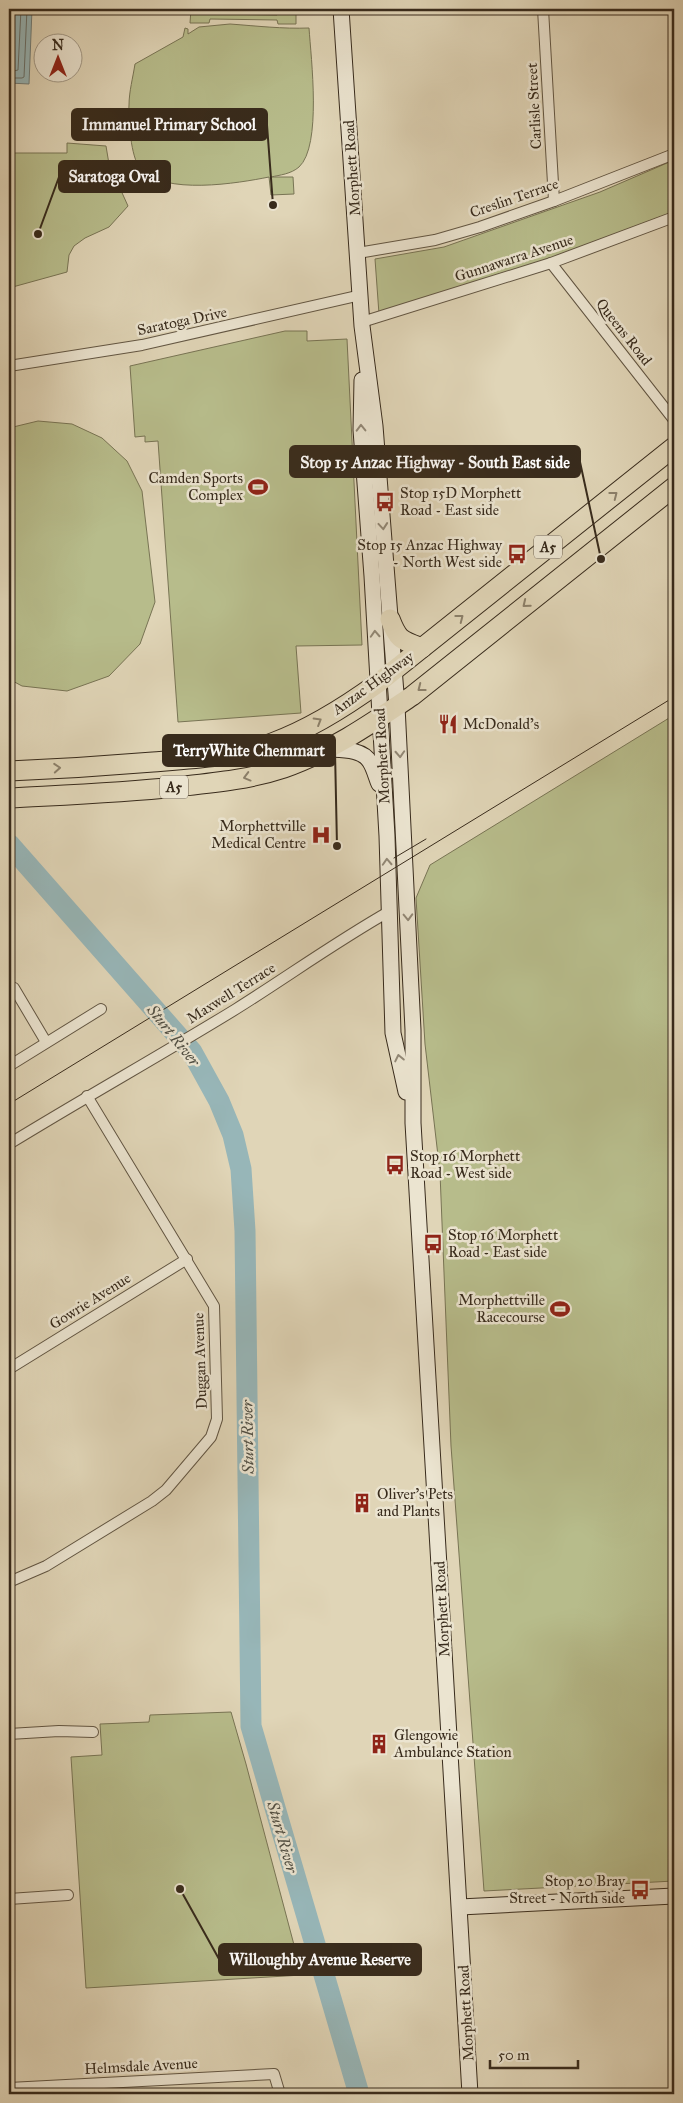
<svg xmlns="http://www.w3.org/2000/svg" width="683" height="2103" viewBox="0 0 683 2103" font-family="'IM FELL Great Primer',serif">
<rect width="100%" height="100%" fill="#e0d5b7"/>
<filter id="stains"><feTurbulence type="fractalNoise" baseFrequency=".004" numOctaves="4"/><feColorMatrix values="0 0 0 0 .2 0 0 0 0 .09 0 0 0 0 .02 0 0 0 .5 -.17"/></filter>
<radialGradient id="worn" r=".72"><stop offset=".6" stop-color="#630" stop-opacity="0"/><stop offset="1" stop-color="#630" stop-opacity=".3"/></radialGradient>
<!-- green -->
<g fill="#b7bc8b" stroke="#787454">
<path d="M191,9H209L210,14L277,15L278,10H296V24H278L277,20L210,19L209,23H190Z"/>
<path d="M230,24C257,26 283,29 309,28C311,58 322,146 299,167C291,174 280,175 271,177H293L294,194L271,195L269,177C239,183 163,196 140,168C131,158 128,119 129,105C129,92 133,77 135,64L183,37L185,28L188,29V34L199,27Z"/>
<path d="M67,143L106,146L109,164L128,206L109,227L85,238L74,246L69,255L67,272L9,288V153H67Z"/>
<path d="M674,160V213L548,260L379,314L375,259L444,247L600,192Z"/>
<path d="M285,331H307V341L347,339L362,645L296,646L301,713L178,722L158,441L145,442V436L135,437L130,366Z"/>
<path d="M38,421L72,424L102,438L127,461L142,491L155,602L140,644L109,676L67,691L22,686L9,679V428Z"/>
<path d="M674,715V1881L484,1891L451,1446L440,1173L425,1044L416,898L430,865Z"/>
<path d="M231,1712L246,1764L302,1975L86,1988L71,1757L102,1755L100,1724L149,1722L150,1715Z"/>
</g>
<!-- water -->
<path fill="#97b6b8" stroke="#717e7a" d="M9,9H32L29,84L9,83Z"/>
<g fill="none" stroke-linecap="round" stroke-linejoin="round">
<!-- shore -->
<g stroke="#68706a" stroke-width="1">
<path d="M9,64L11,62L13,9"/>
<path d="M9,72L18,70L21,9"/>
<path d="M9,78H22L24,77L27,9"/>
</g>
<!-- river -->
<path stroke="#97b6b8" stroke-width="21" d="M9,844L192,1052L219,1101L233,1135L241,1169L245,1231L251,1726L359,2094"/>
<defs>
<g id="street">
<path d="M543,9L554,201"/>
<path d="M358,253L435,240L480,227L554,201L674,154"/>
<path d="M551,263L674,420"/>
<path d="M362,322L551,263L674,217"/>
<path d="M9,366L142,345L361,295"/>
<path d="M9,986L14,988L46,1042"/>
<path d="M9,1066L101,1009"/>
<path d="M9,1144C84,1098 161,1055 236,1009C287,977 337,941 390,911"/>
<path d="M9,1369L187,1259"/>
<path d="M9,1582L46,1566L152,1501L166,1490L211,1437L217,1419L214,1306L87,1096"/>
<path d="M9,1734L59,1731L93,1732"/>
<path d="M9,1899L68,1895"/>
<path d="M9,2088L274,2074L280,2094"/>
</g>
<g id="secondary">
<path d="M341,9L362,326L375,426L397,706L413,1030V1123L470,2094"/>
<path d="M362,380L361,430L372,576L387,836L393,1033L406,1092"/>
<path d="M326,749C340,750 362,748 370,762C374,768 376,777 379,784"/>
<path d="M460,1907L674,1896"/>
</g>
<g id="highway">
<path d="M390,619C398,640 401,640 422,648"/>
<path d="M9,771C57,769 105,766 153,762C193,759 234,757 272,743C310,729 345,707 378,683L674,447"/>
<path d="M9,798C64,795 120,793 175,787C212,783 248,780 284,768C330,752 372,723 412,696L674,487"/>
</g>
</defs>
<!-- street casing -->
<use href="#street" stroke="#625643" stroke-width="12"/>
<!-- secondary casing -->
<use href="#secondary" stroke="#382b1c" stroke-width="17"/>
<!-- highway casing -->
<use href="#highway" stroke="#382b1c" stroke-width="21"/>
<!-- street -->
<use href="#street" stroke="#ebe4d0" stroke-width="10"/>
<!-- secondary -->
<use href="#secondary" stroke="#ebe4d0" stroke-width="15"/>
<!-- highway -->
<use href="#highway" stroke="#e0d5b7" stroke-width="19"/>
<!-- tram -->
<g stroke="#382b1c" stroke-width="1">
<path d="M394,858L426,839"/>
<path d="M9,1104L674,697"/>
</g>
</g>
<!-- one-way arrows -->
<defs><path id="oneway-chevron" d="M-2-3.5L2.5 0L-2 3.5" fill="none" stroke-width="1.6" stroke-linecap="round" stroke-linejoin="round" transform="scale(1.25)"/></defs>
<g stroke="#928876">
<use href="#oneway-chevron" transform="translate(361 428) rotate(-91)"/>
<use href="#oneway-chevron" transform="translate(383 526) rotate(85)"/>
<use href="#oneway-chevron" transform="translate(375 634) rotate(-93)"/>
<use href="#oneway-chevron" transform="translate(400 754) rotate(87)"/>
<use href="#oneway-chevron" transform="translate(387 862) rotate(-93)"/>
<use href="#oneway-chevron" transform="translate(408 917) rotate(88)"/>
<use href="#oneway-chevron" transform="translate(399 1058) rotate(-102)"/>
</g>
<g stroke="#8c806a">
<use href="#oneway-chevron" transform="translate(614 495) rotate(-38)"/>
<use href="#oneway-chevron" transform="translate(526 604) rotate(141)"/>
<use href="#oneway-chevron" transform="translate(460 618) rotate(-38)"/>
<use href="#oneway-chevron" transform="translate(421 688) rotate(142)"/>
<use href="#oneway-chevron" transform="translate(318 721) rotate(-31)"/>
<use href="#oneway-chevron" transform="translate(57 768) rotate(-4)"/>
<use href="#oneway-chevron" transform="translate(247 777) rotate(165)"/>
</g>
<!-- icons -->
<defs>
<symbol id="stadium-bare" viewBox="-9 -9 18 18"><path d="M0-5a6.5 5 0 1 0 0 10a6.5 5 0 1 0 0-10ZM-3.5-1.8h7v3.6h-7Z" fill="#8f2418" stroke="#ebe4d0" stroke-width="2.5" paint-order="stroke"/></symbol>
<symbol id="bus-bare" viewBox="-9 -9 18 18"><path d="M-5-6H5V4H4V6H2V4H-2V6H-4V4H-5ZM-3.5-4V0h7V-4ZM-3.5 1.2v1.5H-2V1.2ZM2 1.2v1.5H3.5V1.2Z" fill="#8f2418" stroke="#ebe4d0" stroke-width="2.5" paint-order="stroke"/></symbol>
<symbol id="restaurant-bare" viewBox="-9 -9 18 18"><path d="M-5-6h1v4h1v-4h1v4h1v-4h1v5L-1.5 .5V6h-2V.5L-5-1ZM5-6V6H3V1.5H1.5Q1.5-4 5-6Z" fill="#8f2418" stroke="#ebe4d0" stroke-width="2.5" paint-order="stroke"/></symbol>
<symbol id="hospital-bare" viewBox="-9 -9 18 18"><path d="M-5-5h3v3.5h4V-5h3V5h-3V1.5h-4V5h-3Z" fill="#8f2418" stroke="#ebe4d0" stroke-width="2.5" paint-order="stroke"/></symbol>
<symbol id="building-bare" viewBox="-9 -9 18 18"><path d="M-4-6H4V6H1V3H-1V6H-4ZM-2.5-4.3h1.7v1.8h-1.7ZM.8-4.3h1.7v1.8H.8ZM-2.5-1h1.7V.8h-1.7ZM.8-1h1.7V.8H.8Z" fill="#8f2418" stroke="#ebe4d0" stroke-width="2.5" paint-order="stroke"/></symbol>
</defs>
<g fill-rule="evenodd">
<use href="#stadium-bare" x="244" y="473" width="28" height="28"/>
<use href="#bus-bare" x="371" y="488" width="28" height="28"/>
<use href="#bus-bare" x="503" y="540" width="28" height="28"/>
<use href="#restaurant-bare" x="434" y="710" width="28" height="28"/>
<use href="#hospital-bare" x="307" y="821" width="28" height="28"/>
<use href="#bus-bare" x="381" y="1151" width="28" height="28"/>
<use href="#bus-bare" x="419" y="1230" width="28" height="28"/>
<use href="#stadium-bare" x="546" y="1295" width="28" height="28"/>
<use href="#building-bare" x="348" y="1489" width="28" height="28"/>
<use href="#building-bare" x="365" y="1730" width="28" height="28"/>
<use href="#bus-bare" x="626" y="1876" width="28" height="28"/>
</g>
<g text-anchor="middle" stroke-width="5" stroke-linejoin="round" paint-order="stroke">
<!-- shield labels -->
<g fill="#ebe4d0" stroke="#6e6252" stroke-width="1">
<rect x="534" y="535.5" width="28" height="23" rx="4"/>
<rect x="160" y="775.5" width="28" height="23" rx="4"/>
</g>
<g font-size="14" font-weight="bold" fill="#382b1c">
<text x="548" y="552">A5</text>
<text x="174" y="792">A5</text>
</g>
<!-- street labels -->
<g font-size="15" fill="#382b1c" stroke="#ebe4d0">
<text transform="translate(534 106) rotate(-93)" y="5">Carlisle Street</text>
<text transform="translate(352 168) rotate(-94)" y="5">Morphett Road</text>
<text transform="translate(514 198) rotate(-19)" y="5">Creslin Terrace</text>
<text transform="translate(514 258) rotate(-18)" y="5">Gunnawarra Avenue</text>
<text transform="translate(182 321) rotate(-12)" y="5">Saratoga Drive</text>
<text transform="translate(624 332) rotate(52)" y="5">Queens Road</text>
<text transform="translate(373 683) rotate(-36)" y="5">Anzac Highway</text>
<text transform="translate(382 756) rotate(-93)" y="5">Morphett Road</text>
<text transform="translate(231 993) rotate(-32)" y="5">Maxwell Terrace</text>
<text transform="translate(90 1301) rotate(-32)" y="5">Gowrie Avenue</text>
<text transform="translate(200 1361) rotate(-92)" y="5">Duggan Avenue</text>
<text transform="translate(442 1609) rotate(-93)" y="5">Morphett Road</text>
<text transform="translate(466 2013) rotate(-93)" y="5">Morphett Road</text>
<text transform="translate(141 2066) rotate(-3)" y="5">Helmsdale Avenue</text>
</g>
<!-- poi labels -->
<g font-size="15" fill="#382b1c" stroke="#ebe4d0" text-anchor="start">
<text x="243" y="483" text-anchor="end">Camden Sports<tspan x="243" dy="17">Complex</tspan></text>
<text x="400" y="498">Stop 15D Morphett<tspan x="400" dy="17">Road - East side</tspan></text>
<text x="502" y="550" text-anchor="end">Stop 15 Anzac Highway<tspan x="502" dy="17">- North West side</tspan></text>
<text x="463" y="729">McDonald's</text>
<text x="306" y="831" text-anchor="end">Morphettville<tspan x="306" dy="17">Medical Centre</tspan></text>
<text x="410" y="1161">Stop 16 Morphett<tspan x="410" dy="17">Road - West side</tspan></text>
<text x="448" y="1240">Stop 16 Morphett<tspan x="448" dy="17">Road - East side</tspan></text>
<text x="545" y="1305" text-anchor="end">Morphettville<tspan x="545" dy="17">Racecourse</tspan></text>
<text x="377" y="1499">Oliver's Pets<tspan x="377" dy="17">and Plants</tspan></text>
<text x="394" y="1740">Glengowie<tspan x="394" dy="17">Ambulance Station</tspan></text>
<text x="625" y="1886" text-anchor="end">Stop 20 Bray<tspan x="625" dy="17">Street - North side</tspan></text>
</g>
<!-- water labels -->
<g font-size="16" font-style="italic" fill="#504e43" stroke="#ebe4d0">
<text transform="translate(174 1035) rotate(51)" y="6">Sturt River</text>
<text transform="translate(247 1437) rotate(-91)" y="6">Sturt River</text>
<text transform="translate(283 1837) rotate(74)" y="6">Sturt River</text>
</g>
</g>
<!-- callouts -->
<path fill="none" stroke="#382b1c" stroke-width="2" d="M273 205L267 125M38 234L59 177M601 559L580 462M337 846L335 751M180 1889L219 1959"/>
<g fill="#382b1c" stroke="#ebe4d0" stroke-width="2">
<circle cx="273" cy="205" r="5"/>
<circle cx="38" cy="234" r="5"/>
<circle cx="601" cy="559" r="5"/>
<circle cx="337" cy="846" r="5"/>
<circle cx="180" cy="1889" r="5"/>
</g>
<g fill="#382b1c" stroke="#382b1c" stroke-width="2">
<rect x="72" y="109" width="195" height="31" rx="5"/>
<rect x="59" y="161" width="111" height="31" rx="5"/>
<rect x="290" y="446" width="290" height="31" rx="5"/>
<rect x="163" y="735" width="172" height="31" rx="5"/>
<rect x="219" y="1944" width="202" height="31" rx="5"/>
</g>
<g font-size="16" text-anchor="middle" font-weight="bold" fill="#fff">
<text x="169" y="130">Immanuel Primary School</text>
<text x="114" y="182">Saratoga Oval</text>
<text x="435" y="468">Stop 15 Anzac Highway - South East side</text>
<text x="249" y="756">TerryWhite Chemmart</text>
<text x="320" y="1965">Willoughby Avenue Reserve</text>
</g>
<!-- margin -->
<rect width="683" height="2103" fill="none" stroke="#e0d5b7" stroke-width="30"/>
<rect x="10" y="10" width="663" height="2083" fill="none" stroke="#382b1c" stroke-width="2.5"/>
<rect x="15" y="15" width="653" height="2073" fill="none" stroke="#382b1c"/>
<!-- north arrow -->
<g transform="translate(58 58)"><circle r="24" fill="#ebe4d0" stroke="#a39a88"/>
<path d="M0-4L9 19L0 12L-9 19Z" fill="#8f2418"/>
<text y="-8" font-size="14" font-weight="bold" text-anchor="middle" fill="#382b1c">N</text>
</g>
<!-- scale -->
<path d="M490 2060v8h88v-8" fill="none" stroke="#382b1c" stroke-width="2.5"/>
<text x="498" y="2060" font-size="15" fill="#382b1c" stroke="#ebe4d0" stroke-width="4" paint-order="stroke">50 m</text>
<rect width="100%" height="100%" filter="url(#stains)"/>
<rect width="100%" height="100%" fill="url(#worn)"/>
</svg>
